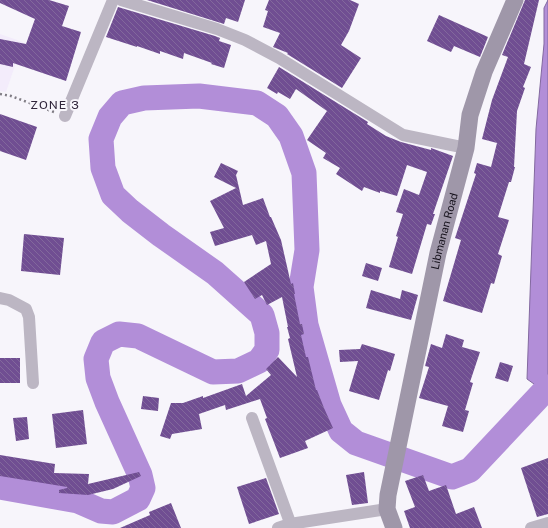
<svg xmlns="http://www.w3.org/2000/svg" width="548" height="528" viewBox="0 0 548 528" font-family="'Public Sans',sans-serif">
<defs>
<pattern id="building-back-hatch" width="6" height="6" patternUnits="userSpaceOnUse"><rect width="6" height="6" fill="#704e92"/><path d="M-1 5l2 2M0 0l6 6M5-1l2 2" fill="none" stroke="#82689c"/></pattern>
</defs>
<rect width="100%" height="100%" fill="#f7f5fb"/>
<!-- built -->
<path fill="#f3ecfb" d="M0,34L23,42L6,92L0,91Z"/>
<!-- water -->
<path fill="#b28ed8" stroke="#8369a0" d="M548,0V394L527,379L536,129L544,44V8Z"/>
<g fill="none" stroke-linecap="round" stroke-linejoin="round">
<!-- river -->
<path stroke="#b28ed8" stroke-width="25" d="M0,487L78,501L101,511L113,512L138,499L143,488L140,475L107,402L98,378L96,359L103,342L119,334L138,336L213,372L238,371L259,361L267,350V333L262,315L215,273L161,235L130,211L113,195L103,168L101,139L110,117L122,103L144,98L199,96L257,103L277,116L291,136L304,173L307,250L301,287L306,325L329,405L341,431L356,443L452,477L470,470L548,387"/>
</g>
<!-- building -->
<g fill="url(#building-back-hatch)">
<path d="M0,0H49L69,6L62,26L81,32L66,81L13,63V67L0,64V39L26,44L35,19L0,3Z"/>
<path d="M147,0H245L238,22L226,18L224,24Z"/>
<path d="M269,0H350L359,4L349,31L341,45L361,58L342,88L287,54L288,53L273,47L280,33L263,27L268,11L265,10Z"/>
<path d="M525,0H539L524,64L531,67L523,87L525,88L517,111L514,167H515L511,182H509L498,217L509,220L498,254L502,256L494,284L491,283L482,313L443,301L461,240L455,238L476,174L474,173L477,163L491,167L497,143L482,139L492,100L508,57L502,55Z"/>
<path d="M118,7L215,36L220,38L219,41L231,45L224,68L211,64L212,63L184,53L183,59L160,51V54L137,46V47L106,37Z"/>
<path d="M439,15L488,37L480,57L454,46L451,52L427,41Z"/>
<path d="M279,67L368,122L367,124L386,136L401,142L431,150V148L453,156L433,214H435L431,225L427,224L412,274L389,267L398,237L396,236L403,214L396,212L404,189L419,195L427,172L407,165L397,196L380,191V193L364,187L362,191L336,174L340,168L323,158L326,153L307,140L327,111L296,89L290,99L278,92L277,94L267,88Z"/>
<path d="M0,114L37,127L26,160L0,151Z"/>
<path d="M221,163L238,171L236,175L243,205L263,198L270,217H271L281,240L291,284L293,283L295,294H294L300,324H302L304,334L301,335L306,357H308L316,390H317L324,408L333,428L305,441L308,448L280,458L265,419L267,418L260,399L226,410L225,405L199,414L202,429L172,434L170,439L160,436L171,403H183L203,396V398L242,384L246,396L271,375L266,369L278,357L297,377L288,339L290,338L287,327H288L282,297L267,305L262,295L255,299L244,282L271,264L266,241L256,245L252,235L215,246L210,232L224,228L210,201L236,188L214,177Z"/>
<path d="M24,234L64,238L60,275L21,271Z"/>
<path d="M366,263L382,268L378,281L362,276Z"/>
<path d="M371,290L400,299L402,290L418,295L411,320L366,308Z"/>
<path d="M446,334L464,340L462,347L480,352L470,382L473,383L465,410L469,411L463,432L442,426L448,406L419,398L429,367L425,366L431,344L442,348Z"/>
<path d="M362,344L395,354L390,371L388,370L379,400L349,391L358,361L340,362L339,350L360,349Z"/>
<rect x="0" y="358" width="20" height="25"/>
<path d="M500,362L513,366L508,382L495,378Z"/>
<path d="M143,396L159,398L158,411L141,409Z"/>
<path d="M83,410L87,444L56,448L52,414Z"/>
<path d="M27,417L29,439L16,441L13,418Z"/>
<path d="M0,455L55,464L54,473L89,474L88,484L139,472L141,476L113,489L88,495L59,493V490L67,488V487L0,476Z"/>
<path d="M548,458V514L537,517L521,468Z"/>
<path d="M364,472L368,503L352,505L346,475Z"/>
<path d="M423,475L429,491L446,485L456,514L474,507L482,528H410L404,511L415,507L405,481Z"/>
<path d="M266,478L279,514L249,524L237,487Z"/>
<path d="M171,503L181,528H120L150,515L149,512Z"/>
</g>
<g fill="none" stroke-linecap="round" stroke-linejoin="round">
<!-- path -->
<path stroke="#807d85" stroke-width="2.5" stroke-dasharray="2 3" stroke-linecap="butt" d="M0,94L11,96L54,112"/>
<!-- minor -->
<g stroke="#bcb6c3" stroke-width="12">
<path d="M121,0L217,29L245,40L279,58L403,135L466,148"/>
<path d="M65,116L113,0"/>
<path d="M0,298L9,300L26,309L29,317L33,383"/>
<path d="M252,418L292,528"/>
<path d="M278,528L290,524L387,509"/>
<path d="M531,528L548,523"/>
</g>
<!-- secondary -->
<path stroke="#9f97a9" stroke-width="17" id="s1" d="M394,528L387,509L388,495L438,253L466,148L470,115L484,72L515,0"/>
</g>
<g text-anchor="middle" stroke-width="4" stroke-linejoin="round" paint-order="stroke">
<!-- street labels -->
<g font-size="11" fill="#16121c" stroke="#f7f5fb">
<text dy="4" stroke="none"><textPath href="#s1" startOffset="304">Libmanan Road</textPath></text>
</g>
<!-- neighbourhood labels -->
<g font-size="12" letter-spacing="1" fill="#31263c" stroke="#f7f5fb">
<text x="55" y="109">ZONE 3</text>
</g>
</g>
</svg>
